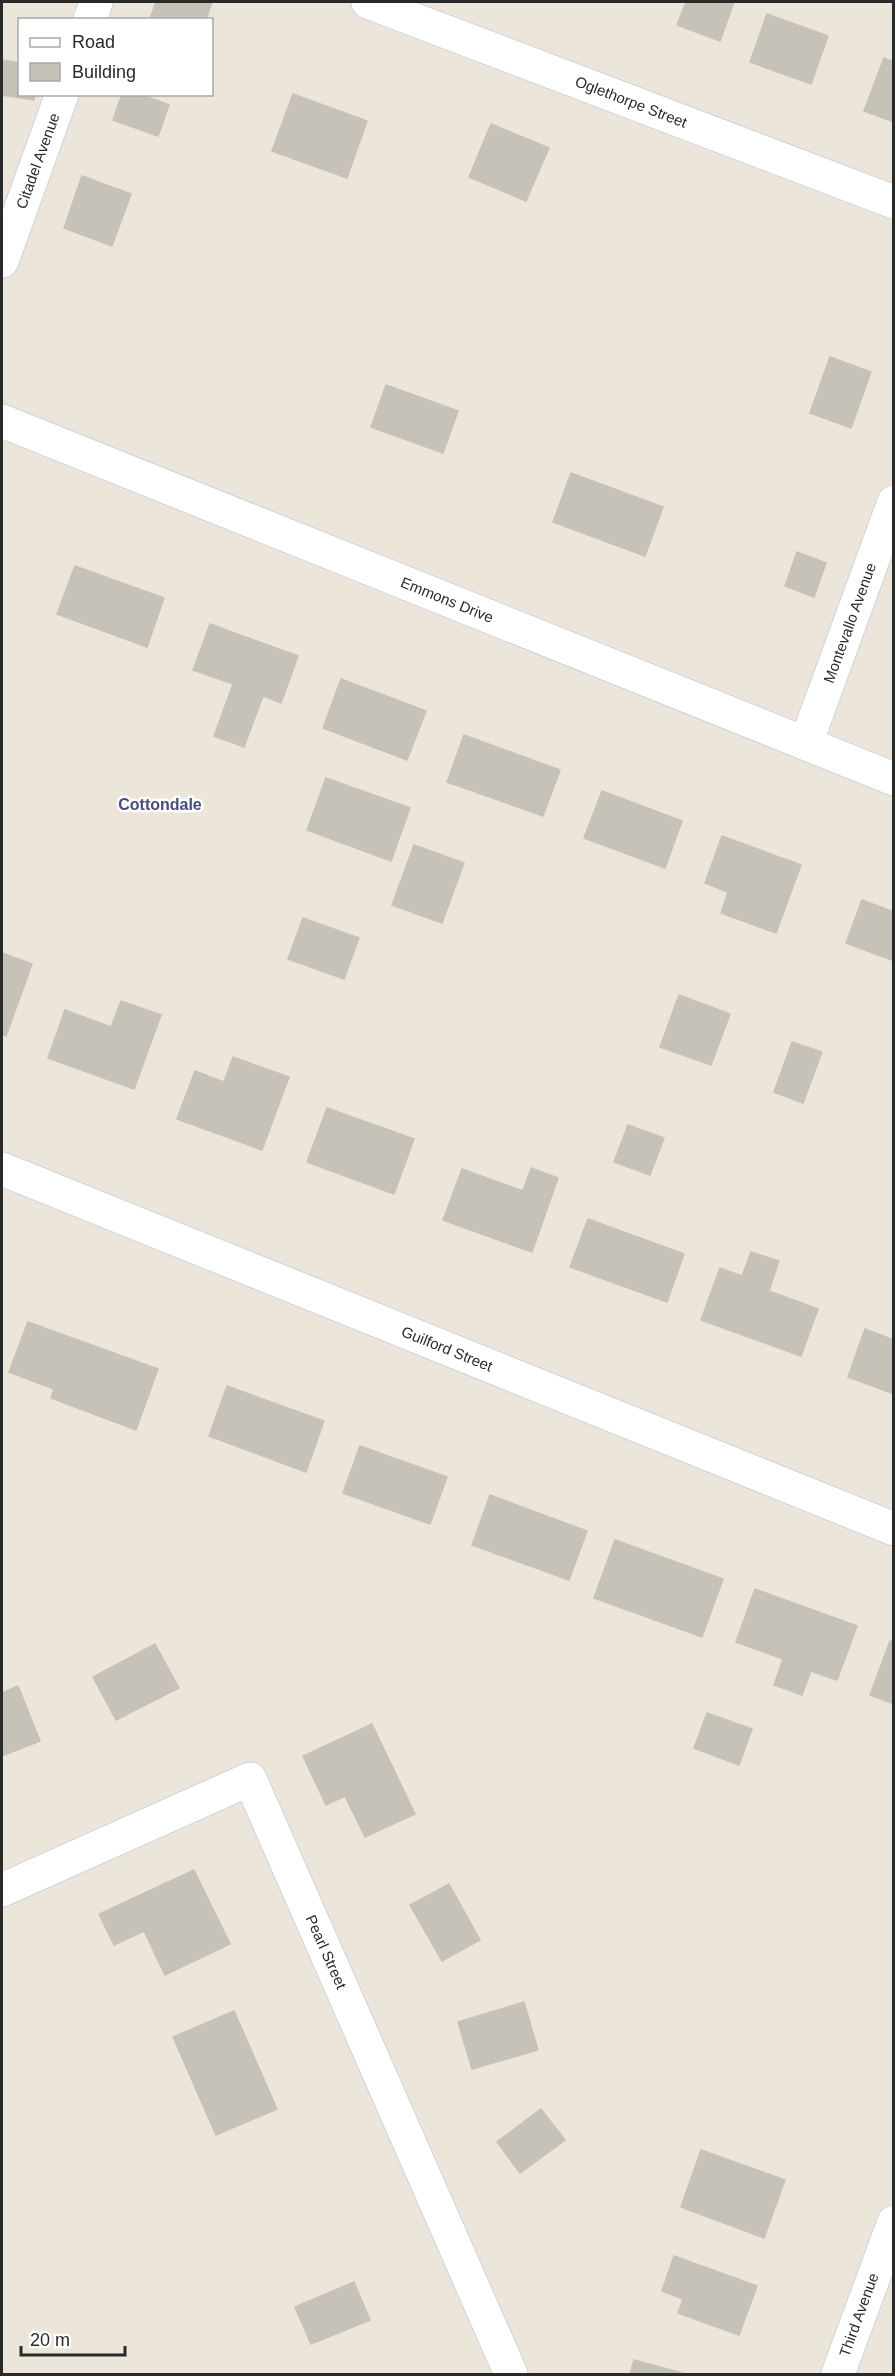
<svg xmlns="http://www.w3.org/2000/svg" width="895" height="2376" viewBox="0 0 895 2376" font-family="Arial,sans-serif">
<rect width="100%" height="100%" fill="#ece6da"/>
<!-- building -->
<g fill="#c7c2b9" stroke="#c7c2b3" stroke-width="1.5">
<path d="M156,2H212L206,20H161L151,16Z"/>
<path d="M686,2H734L720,41L677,25Z"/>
<path d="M767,14L828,36L811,84L750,62Z"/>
<path d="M884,58L894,62V122L864,111Z"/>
<path d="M2,60L20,63V94H35L34,100L2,95Z"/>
<path d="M122,94H140L169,105L158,136L113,120Z"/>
<path d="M293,94L367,121L347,178L272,151Z"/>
<path d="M491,124L549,148L526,201L469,177Z"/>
<path d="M82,176L131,194L112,246L64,228Z"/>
<path d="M830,357L871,372L851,428L810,413Z"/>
<path d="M386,385L458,411L443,453L371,427Z"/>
<path d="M571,473L663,507L645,556L553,522Z"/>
<path d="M797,552L826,563L814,597L785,586Z"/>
<path d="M75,566L164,598L147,647L57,614Z"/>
<path d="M210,624L298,656L281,703L263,696L244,747L214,736L233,684L193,670Z"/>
<path d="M341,679L426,711L407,760L323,728Z"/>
<path d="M464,735L560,770L543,816L447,782Z"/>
<path d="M326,778L410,808L391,861L307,830Z"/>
<path d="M602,791L682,821L665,868L584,838Z"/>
<path d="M722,836L801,865L776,933L721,913L728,892L705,883Z"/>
<path d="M414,845L464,863L442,923L392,905Z"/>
<path d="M862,900L894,912V961L846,943Z"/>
<path d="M303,918L359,938L344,979L288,959Z"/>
<path d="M2,953L32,964L6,1036L2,1034Z"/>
<path d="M679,995L730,1014L711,1065L660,1047Z"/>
<path d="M121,1001L161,1015L134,1089L48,1058L65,1010L111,1027Z"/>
<path d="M792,1042L822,1052L803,1103L774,1092Z"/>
<path d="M233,1057L289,1077L262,1150L177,1119L195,1071L224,1082Z"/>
<path d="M327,1108L414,1139L394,1194L307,1162Z"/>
<path d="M628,1125L664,1138L650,1175L614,1162Z"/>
<path d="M531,1168L558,1178L532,1252L443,1220L462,1169L523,1191Z"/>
<path d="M588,1219L684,1254L667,1302L570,1267Z"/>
<path d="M751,1252L779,1261L769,1291L818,1309L801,1356L701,1320L720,1268L742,1276Z"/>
<path d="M28,1322L158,1369L136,1430L51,1398L54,1389L9,1372Z"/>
<path d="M865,1329L894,1340V1394L848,1377Z"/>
<path d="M227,1386L324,1421L306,1472L209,1436Z"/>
<path d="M360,1446L447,1477L430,1524L343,1493Z"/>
<path d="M490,1495L587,1531L569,1580L472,1545Z"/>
<path d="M615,1540L723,1579L702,1637L594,1598Z"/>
<path d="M755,1589L857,1626L837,1680L811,1671L802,1695L774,1685L783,1659L736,1642Z"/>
<path d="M890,1641L894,1642V1704L870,1695Z"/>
<path d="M155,1644L179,1688L116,1720L93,1677Z"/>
<path d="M18,1686L40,1741L2,1756V1693Z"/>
<path d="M707,1713L752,1729L739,1765L694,1748Z"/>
<path d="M372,1724L415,1814L365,1837L345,1796L326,1805L303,1756Z"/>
<path d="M194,1870L230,1944L165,1975L144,1931L114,1945L99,1914Z"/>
<path d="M449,1884L480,1940L442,1961L410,1905Z"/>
<path d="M524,2002L538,2050L472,2069L458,2022Z"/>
<path d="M234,2011L277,2109L216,2135L173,2037Z"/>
<path d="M541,2109L565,2140L520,2173L497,2142Z"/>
<path d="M701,2150L785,2180L764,2238L681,2207Z"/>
<path d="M674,2256L757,2286L739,2335L678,2313L683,2299L662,2291Z"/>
<path d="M354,2282L370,2320L311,2344L295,2307Z"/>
<path d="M634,2360L686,2374H630Z"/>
</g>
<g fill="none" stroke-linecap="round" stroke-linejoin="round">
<defs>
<g id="minor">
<path d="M368,2L894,202"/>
<path d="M90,20L96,2"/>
<path d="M2,261L62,94"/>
<path d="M2,421L894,779"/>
<path d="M806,743L894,502"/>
<path d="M2,1169L894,1529"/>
<path d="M2,1890L250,1779L511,2374"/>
</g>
<path id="tertiary" d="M838,2374L894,2222"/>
</defs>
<!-- minor casing -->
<use href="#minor" stroke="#cfd1e3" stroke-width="35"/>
<!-- tertiary casing -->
<use href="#tertiary" stroke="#cfd1e3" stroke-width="35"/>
<!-- minor -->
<use href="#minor" stroke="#fff" stroke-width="33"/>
<!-- tertiary -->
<use href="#tertiary" stroke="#fff" stroke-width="33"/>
</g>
<g text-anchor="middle" stroke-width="5" stroke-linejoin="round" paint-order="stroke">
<!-- street labels -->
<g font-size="15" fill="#292929" stroke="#fff">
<text transform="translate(631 102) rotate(21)" y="5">Oglethorpe Street</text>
<text transform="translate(38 161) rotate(-70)" y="5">Citadel Avenue</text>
<text transform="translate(447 600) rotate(22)" y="5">Emmons Drive</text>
<text transform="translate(850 623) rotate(-70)" y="5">Montevallo Avenue</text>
<text transform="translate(447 1349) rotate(22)" y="5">Guilford Street</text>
<text transform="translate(326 1952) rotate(66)" y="5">Pearl Street</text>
<text transform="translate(859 2315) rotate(-70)" y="5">Third Avenue</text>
</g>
<!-- neighbourhood labels -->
<g font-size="16" font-weight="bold" fill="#484c7b" stroke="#fff">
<text x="160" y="810">Cottondale</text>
</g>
</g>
<!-- border -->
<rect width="895" height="2376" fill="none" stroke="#292929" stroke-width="6"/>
<!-- legend -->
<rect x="18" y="18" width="195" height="78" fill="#ffffff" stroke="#a9a9a9" stroke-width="1.5"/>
<rect x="30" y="38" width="30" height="9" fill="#ffffff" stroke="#a9a9a9" stroke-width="1.5"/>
<text x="72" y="48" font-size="18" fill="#292929">Road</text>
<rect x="30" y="63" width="30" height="18" fill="#c7c2b9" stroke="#a9a9a9" stroke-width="1.5"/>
<text x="72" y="78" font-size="18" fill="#292929">Building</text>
<!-- scale -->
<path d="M21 2346v9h104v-9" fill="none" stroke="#292929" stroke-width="3"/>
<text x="30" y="2346" font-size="18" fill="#292929" stroke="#ffffff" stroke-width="4.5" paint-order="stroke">20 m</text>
</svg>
